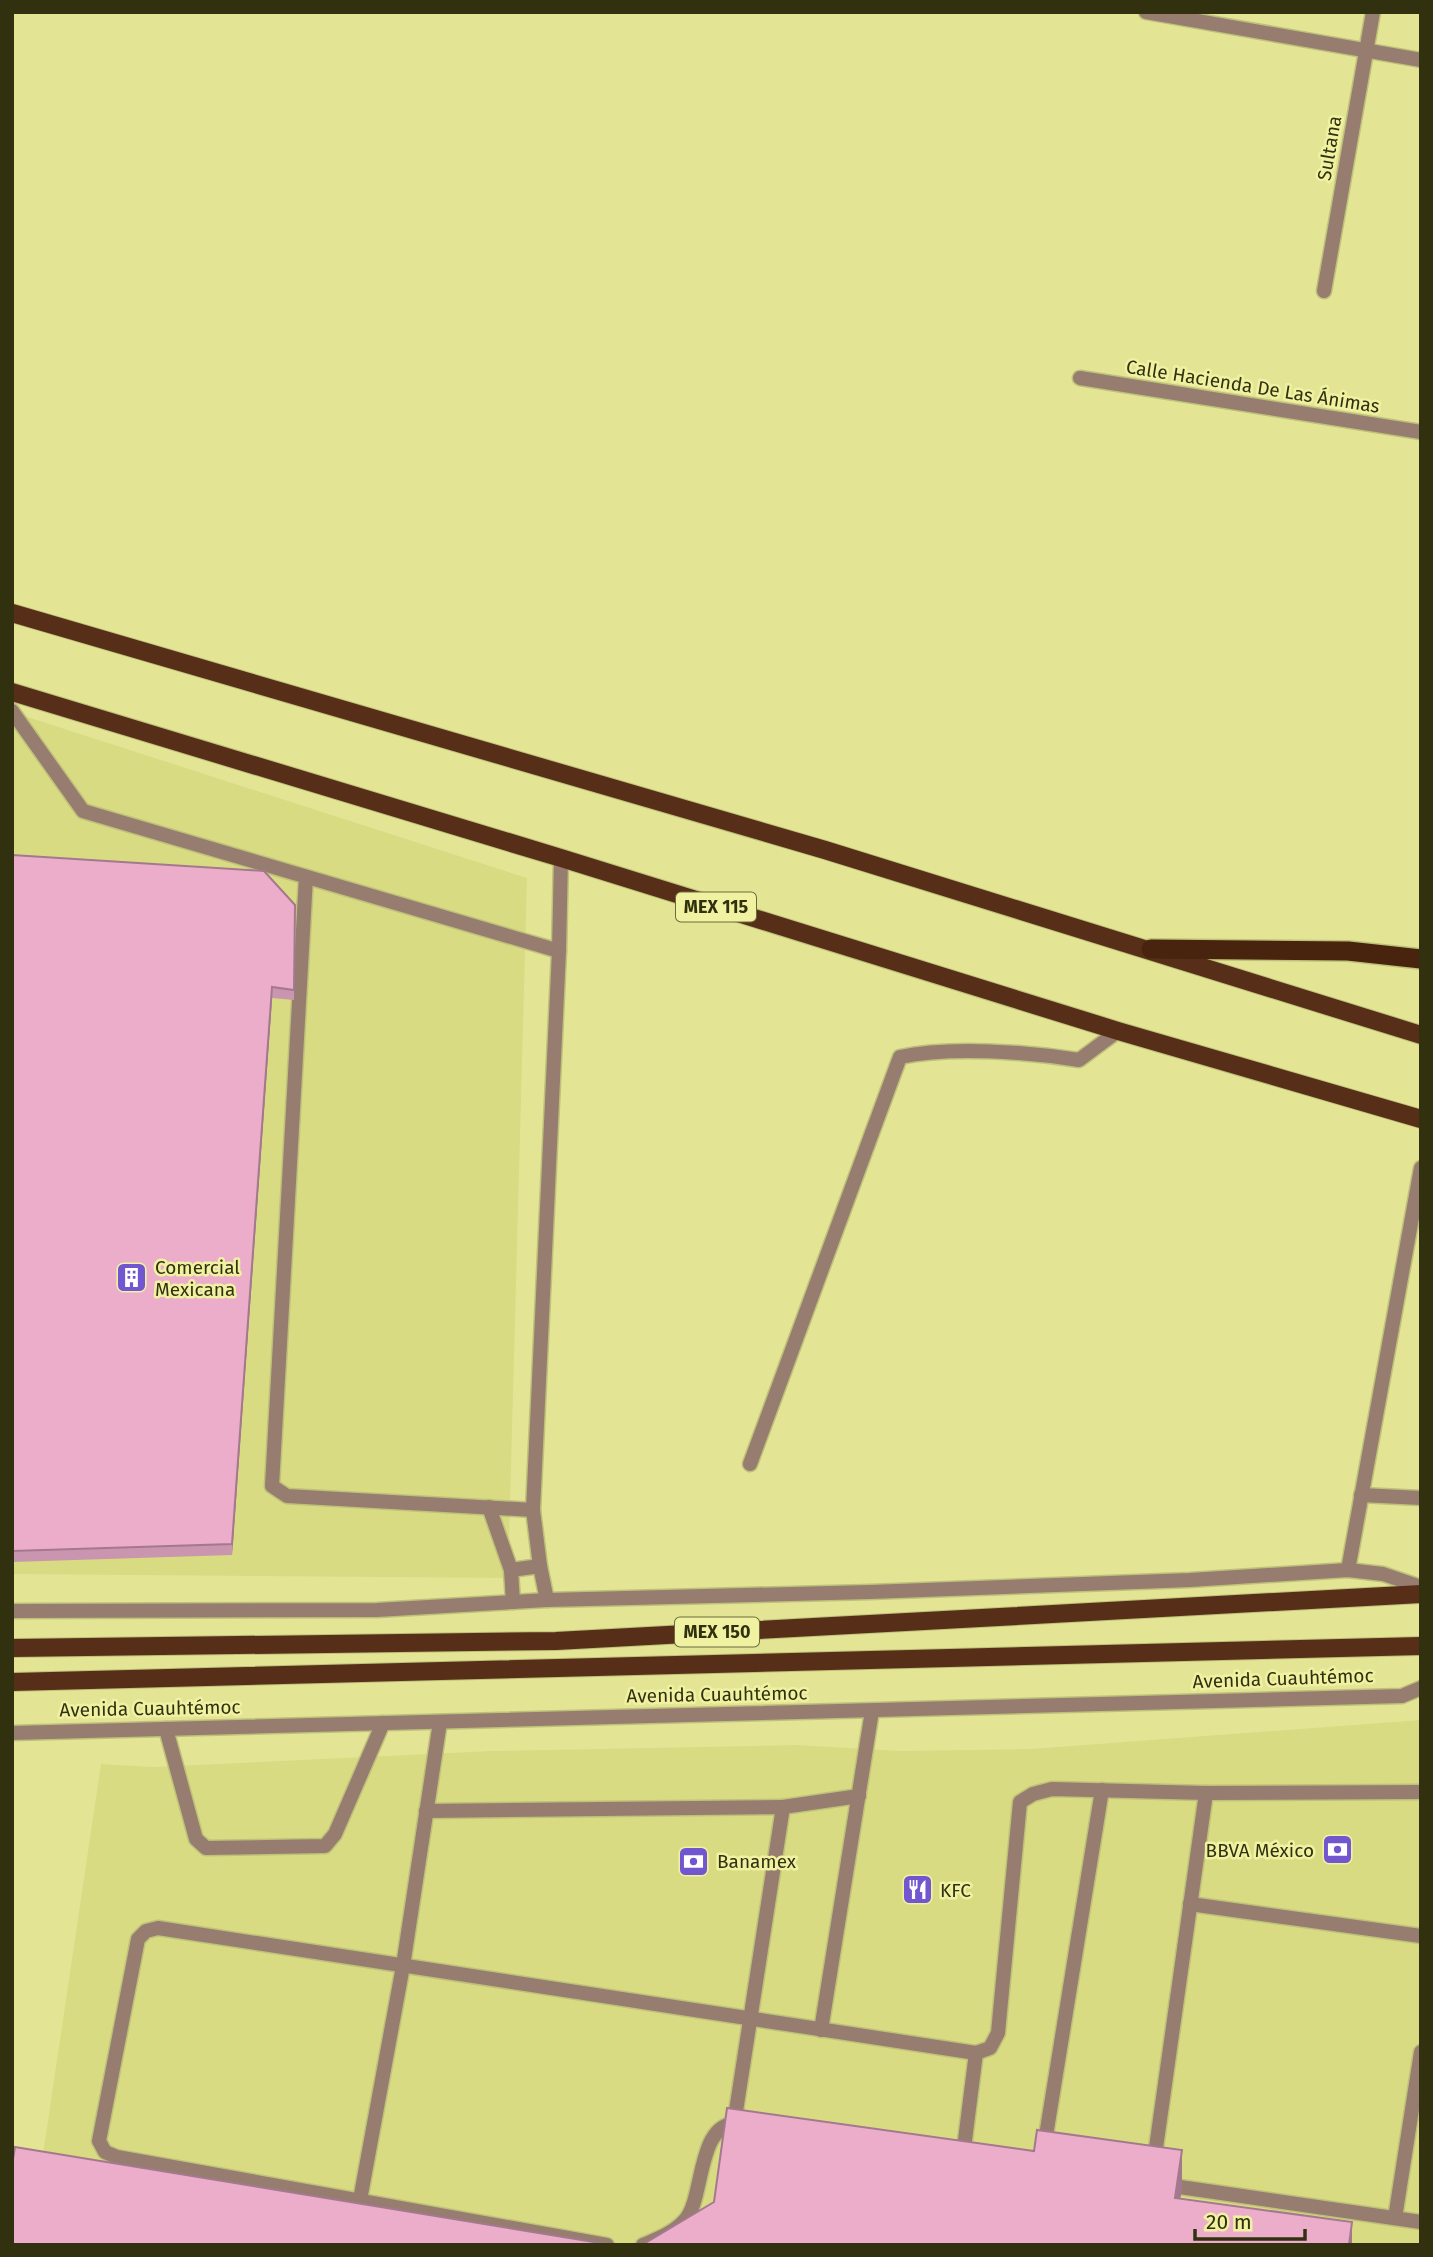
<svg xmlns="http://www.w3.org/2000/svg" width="1433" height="2257" viewBox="0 0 1433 2257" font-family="'Fira Sans',sans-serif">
<rect width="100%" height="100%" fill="#e3e595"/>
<!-- built -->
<g fill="#d9db82">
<path d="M12,712L527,878L508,1578L12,1574Z"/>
<path d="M1421,1720V2245H12L38,2188L101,1764L153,1767L492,1751L798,1745L900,1751L1031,1749Z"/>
</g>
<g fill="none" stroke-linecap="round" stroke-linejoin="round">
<defs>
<g id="service">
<path d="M1080,378L1421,432"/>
<path d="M12,711L83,811L559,951"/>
<path d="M306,877L272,1486L287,1496L533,1510"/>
<path d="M750,1464L900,1057C951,1046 1027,1052 1079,1060L1118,1031"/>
<path d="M1361,1495L1421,1498"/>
<path d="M489,1507L511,1570L513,1602"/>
<path d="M511,1570L540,1566"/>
<path d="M1348,1570L1421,1168"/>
<path d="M547,1600L540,1566L533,1510L559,951L561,858"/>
<path d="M166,1729L196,1839L206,1848L325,1846L335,1834L383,1723"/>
<path d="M783,1807L859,1796"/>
<path d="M426,1811L783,1807L734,2124"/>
<path d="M1190,1904L1421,1936"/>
<path d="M821,2030L872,1711"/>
<path d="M1044,2148L1102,1790"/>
<path d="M963,2156L976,2053"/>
<path d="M1154,2162L1206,1793"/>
<path d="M1166,2185L1421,2222"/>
<path d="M360,2200L403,1966L440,1722"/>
<path d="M1395,2218L1421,2052"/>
<path d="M607,2245L117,2157L105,2152L99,2141L138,1939L146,1931L158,1928L976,2053L990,2048L998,2033L1020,1802L1033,1794L1052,1789L1206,1793L1421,1792"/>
<path d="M643,2245C657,2239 675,2232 685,2220C705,2199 696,2119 740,2124"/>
</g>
<g id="minor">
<path d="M1146,12L1421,60"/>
<path d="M1324,291L1373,12"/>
</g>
<g id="tertiary">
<path d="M12,1611L377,1610L547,1600L870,1592L1190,1580L1348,1570L1383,1574L1421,1587"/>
<path d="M12,1733L1402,1696L1421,1688"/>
</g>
<g id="primary">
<path d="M12,613L825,850L1421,1035"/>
<path d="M12,692L561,858L1118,1031L1421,1119"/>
<path d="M12,1648L556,1641L1421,1594"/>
<path d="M12,1682L1421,1646"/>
</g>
<path id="trunk" d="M1151,949L1348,951L1421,959"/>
</defs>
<!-- service casing -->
<use href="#service" stroke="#bfc17a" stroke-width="17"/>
<!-- minor casing -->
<use href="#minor" stroke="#bfc17a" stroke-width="17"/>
<!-- tertiary casing -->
<use href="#tertiary" stroke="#bfc17a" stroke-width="17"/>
<!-- primary casing -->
<use href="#primary" stroke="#bfc17a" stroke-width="20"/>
<!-- trunk casing -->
<use href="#trunk" stroke="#bfc17a" stroke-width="22"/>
<!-- service -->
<use href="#service" stroke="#967d70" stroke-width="14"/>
<!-- minor -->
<use href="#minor" stroke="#967d70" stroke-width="14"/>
<!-- tertiary -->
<use href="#tertiary" stroke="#967d70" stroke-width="14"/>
<!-- primary -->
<use href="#primary" stroke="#572f18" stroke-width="18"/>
<!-- trunk -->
<use href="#trunk" stroke="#48230d" stroke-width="19"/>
</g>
<!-- wall -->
<path fill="#ca95ae" d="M12,855L295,905L294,1000L272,998L232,1555L12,1562Z"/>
<!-- shaded-wall -->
<g fill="#a4798d">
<path d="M272,987V998L232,1555V1544Z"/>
<path d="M1182,2150V2188L1175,2236V2198Z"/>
<path d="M1352,2222V2245H1349Z"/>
</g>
<!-- building -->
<g fill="#ebadca" stroke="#a4798d" stroke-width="2">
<path d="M12,855L264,871L295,905L294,990L272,987L232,1544L12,1551Z"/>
<path d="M727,2108L1034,2151L1037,2130L1182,2150L1175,2198L1352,2222L1349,2245H642L714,2202Z"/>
<path d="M15,2147L612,2245H12V2165Z"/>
</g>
<!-- icons -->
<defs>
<symbol id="building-square" viewBox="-11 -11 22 22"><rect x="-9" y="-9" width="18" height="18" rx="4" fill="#7156cf" stroke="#f0f2a2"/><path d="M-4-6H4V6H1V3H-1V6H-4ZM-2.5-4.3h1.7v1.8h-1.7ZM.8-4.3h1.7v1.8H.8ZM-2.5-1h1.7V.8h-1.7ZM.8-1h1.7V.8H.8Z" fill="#fff"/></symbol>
<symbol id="bank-square" viewBox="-11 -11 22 22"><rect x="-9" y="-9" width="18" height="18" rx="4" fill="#7156cf" stroke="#f0f2a2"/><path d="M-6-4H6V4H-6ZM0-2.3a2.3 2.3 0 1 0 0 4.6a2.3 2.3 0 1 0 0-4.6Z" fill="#fff"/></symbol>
<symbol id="restaurant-square" viewBox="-11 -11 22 22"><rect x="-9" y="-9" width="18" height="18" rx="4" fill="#7156cf" stroke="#f0f2a2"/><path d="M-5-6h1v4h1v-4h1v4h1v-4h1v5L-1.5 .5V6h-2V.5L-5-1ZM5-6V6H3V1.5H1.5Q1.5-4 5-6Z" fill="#fff"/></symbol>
</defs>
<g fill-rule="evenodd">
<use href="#building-square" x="114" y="1260" width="35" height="35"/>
<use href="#bank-square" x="1320" y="1832" width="35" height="35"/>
<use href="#bank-square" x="676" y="1844" width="35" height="35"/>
<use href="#restaurant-square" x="900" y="1872" width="35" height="35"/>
</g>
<g text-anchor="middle" stroke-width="5" stroke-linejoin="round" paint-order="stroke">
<!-- shield labels -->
<g fill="#f0f2a2" stroke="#6a6b3c" stroke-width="2">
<rect x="676" y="892.5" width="80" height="29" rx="5"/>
<rect x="675" y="1617.5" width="84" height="29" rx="5"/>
</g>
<g font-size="18" font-weight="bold" fill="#313110">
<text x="716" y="913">MEX 115</text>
<text x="717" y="1638">MEX 150</text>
</g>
<!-- street labels -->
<g font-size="19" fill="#313110" stroke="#f0f2a2">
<text transform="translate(1329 148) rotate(-80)" y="7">Sultana</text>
<text transform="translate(1253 386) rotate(9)" y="7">Calle Hacienda De Las Ánimas</text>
<text transform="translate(1283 1678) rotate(-2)" y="7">Avenida Cuauhtémoc</text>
<text transform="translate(717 1694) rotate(-1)" y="7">Avenida Cuauhtémoc</text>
<text transform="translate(150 1708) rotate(-1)" y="7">Avenida Cuauhtémoc</text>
</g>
<!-- poi labels -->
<g font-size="19" fill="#313110" stroke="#f0f2a2" text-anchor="start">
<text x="155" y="1274">Comercial<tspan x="155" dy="22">Mexicana</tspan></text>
<text x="1314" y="1857" text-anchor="end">BBVA México</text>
<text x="717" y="1868">Banamex</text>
<text x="940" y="1897">KFC</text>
</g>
</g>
<!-- border -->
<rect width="1433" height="2257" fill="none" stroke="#313110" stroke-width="28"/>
<!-- scale -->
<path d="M1195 2229v10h110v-10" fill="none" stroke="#313110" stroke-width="3.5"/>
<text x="1206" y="2229" font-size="21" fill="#313110" stroke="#f0f2a2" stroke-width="5" paint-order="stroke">20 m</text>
</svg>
